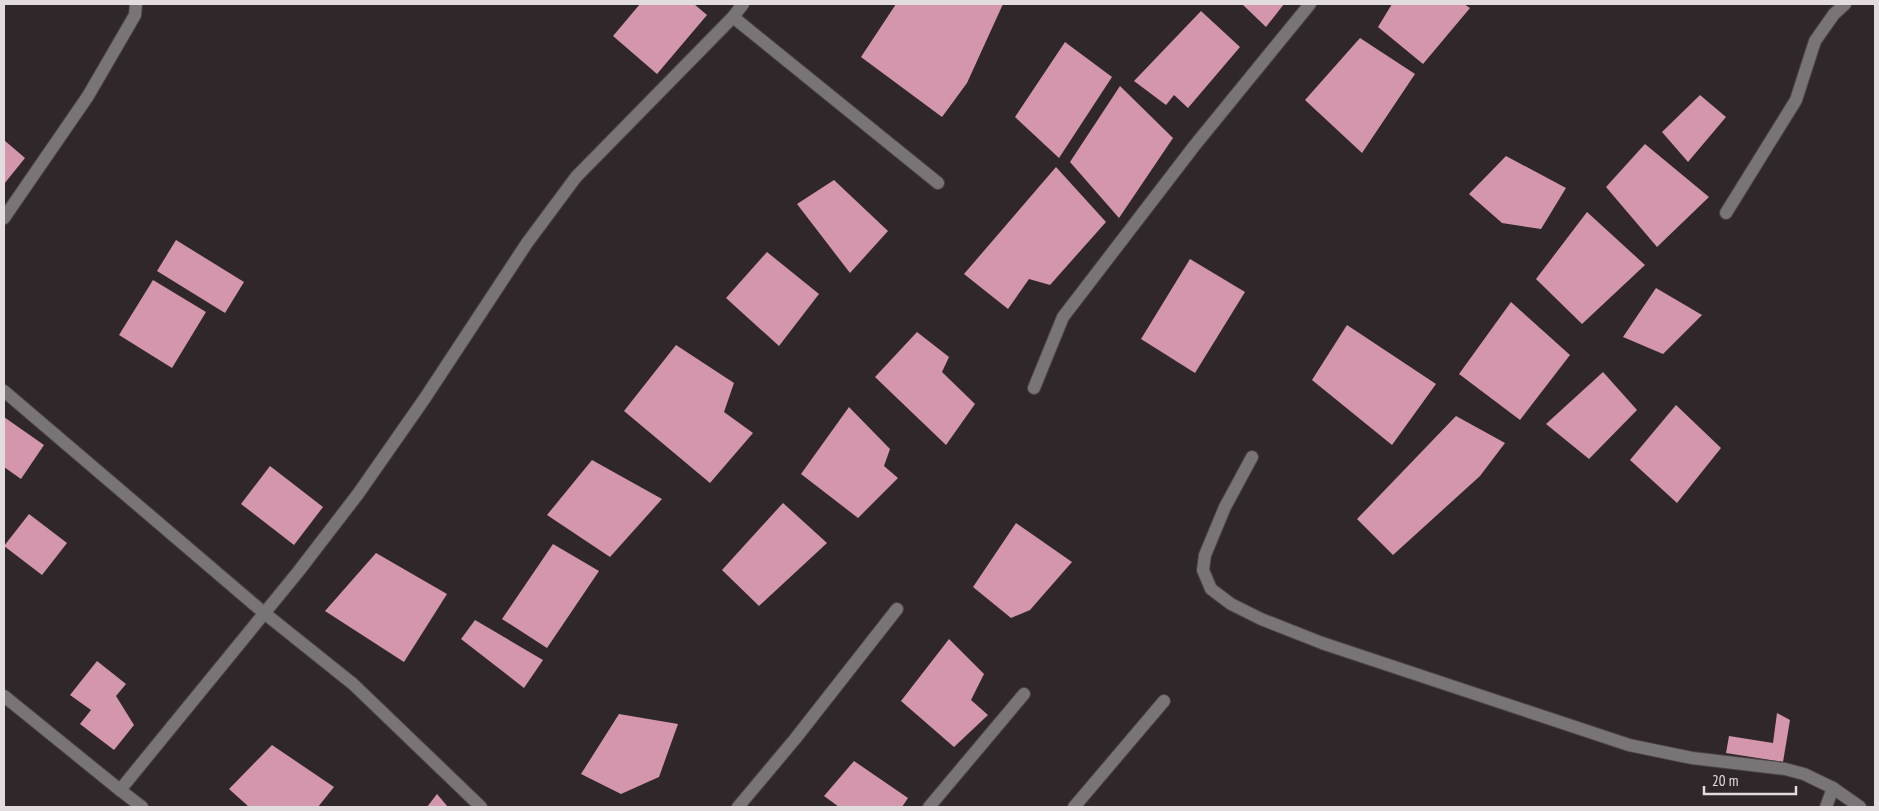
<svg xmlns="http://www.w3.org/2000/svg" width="1879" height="811" viewBox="0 0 1879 811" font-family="'PT Sans Narrow',sans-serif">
<rect width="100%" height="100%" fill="#30272a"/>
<!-- building -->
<g fill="#d396ad">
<path d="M640,4H694L707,15L657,74L613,36Z"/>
<path d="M896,4H1003L967,83L942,117L861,57Z"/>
<path d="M1242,4H1284L1266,27Z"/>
<path d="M1392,4H1464L1470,8L1423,64L1378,27Z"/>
<path d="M1201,11L1240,47L1188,108L1174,95L1166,105L1134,81Z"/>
<path d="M1360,38L1415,74L1362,153L1305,100Z"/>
<path d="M1065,42L1112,77L1059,158L1015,117Z"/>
<path d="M1120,86L1173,138L1119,218L1070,162Z"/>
<path d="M1700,95L1726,117L1688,162L1662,132Z"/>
<path d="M4,140L25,158L4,184Z"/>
<path d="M1645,144L1709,197L1657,247L1606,187Z"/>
<path d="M1506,156L1566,188L1541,229L1502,223L1469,194Z"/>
<path d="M1056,167L1106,222L1050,285L1029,279L1008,309L964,274Z"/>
<path d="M834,180L888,231L850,273L797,204Z"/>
<path d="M1587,212L1645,265L1582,324L1536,279Z"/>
<path d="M176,240L244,282L225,313L157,271Z"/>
<path d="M767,252L819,294L779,346L726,298Z"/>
<path d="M1190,259L1245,292L1195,373L1141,339Z"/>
<path d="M153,280L206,312L172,368L119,335Z"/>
<path d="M1656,288L1702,315L1663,354L1623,337Z"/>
<path d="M1511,302L1570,355L1520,420L1459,374Z"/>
<path d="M1347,325L1436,384L1392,445L1312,380Z"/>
<path d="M917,332L949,357L942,372L975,404L946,445L875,377Z"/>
<path d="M676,345L734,383L724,412L753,433L710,483L624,411Z"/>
<path d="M1603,372L1637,410L1589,459L1546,424Z"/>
<path d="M1676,405L1721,448L1677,503L1630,460Z"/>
<path d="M849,407L890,449L884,466L898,478L858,518L801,474Z"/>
<path d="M1456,416L1505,443L1480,476L1393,555L1357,519Z"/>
<path d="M4,417L44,445L21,479L4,467Z"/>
<path d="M592,460L662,499L610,557L547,515Z"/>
<path d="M270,466L323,507L294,545L241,504Z"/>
<path d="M783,503L827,543L759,606L722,570Z"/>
<path d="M29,514L67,543L42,575L4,546Z"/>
<path d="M1016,523L1072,562L1030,610L1011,618L973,587Z"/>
<path d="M553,544L599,571L547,648L502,619Z"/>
<path d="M376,553L447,594L404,662L325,611Z"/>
<path d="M475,620L543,660L524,688L461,639Z"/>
<path d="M949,639L984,674L971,700L988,715L954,747L901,701Z"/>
<path d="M97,661L126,684L116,696L134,725L114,750L80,724L91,710L70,695Z"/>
<path d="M1777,713L1790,720L1783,762L1726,753L1729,736L1773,743Z"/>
<path d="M619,714L678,724L659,777L621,794L581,774Z"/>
<path d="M272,745L334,787L318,807H249L229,789Z"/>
<path d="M854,761L908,798L902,807H839L824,796Z"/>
<path d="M437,794L448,807H427Z"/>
</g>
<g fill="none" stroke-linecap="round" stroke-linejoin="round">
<defs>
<g id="minor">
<path d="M733,17L938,183"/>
<path d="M1726,213L1796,100L1815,41L1834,14L1845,4"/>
<path d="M4,218L88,96L135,15L136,4"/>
<path d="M1034,388L1063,317L1195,145L1310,4"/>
<path d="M4,391L263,612L353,684L481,807"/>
<path d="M1252,457L1225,507L1205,555L1203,570L1211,589L1231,604L1261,619L1322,643L1629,745L1692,758L1785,769L1804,774L1833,788L1860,807"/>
<path d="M4,696L120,790L298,572L358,494L425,398L527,243L576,177L733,17L743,4"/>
<path d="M120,790L142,807"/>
<path d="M738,807L795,739L897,609"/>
<path d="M929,807L1024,694"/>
<path d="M1074,807L1164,701"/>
<path d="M1826,807L1833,788"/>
</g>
</defs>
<!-- minor casing -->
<use href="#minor" stroke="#4c4447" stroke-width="14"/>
<!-- minor -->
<use href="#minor" stroke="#797476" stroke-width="12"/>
</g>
<!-- border -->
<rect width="1879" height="811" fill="none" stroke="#e2dcde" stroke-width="10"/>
<!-- scale -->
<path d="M1704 786v8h92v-8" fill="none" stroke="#e2dcde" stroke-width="2.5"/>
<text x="1712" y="786" font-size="15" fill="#e2dcde" stroke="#30272a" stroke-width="4" paint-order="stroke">20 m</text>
</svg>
